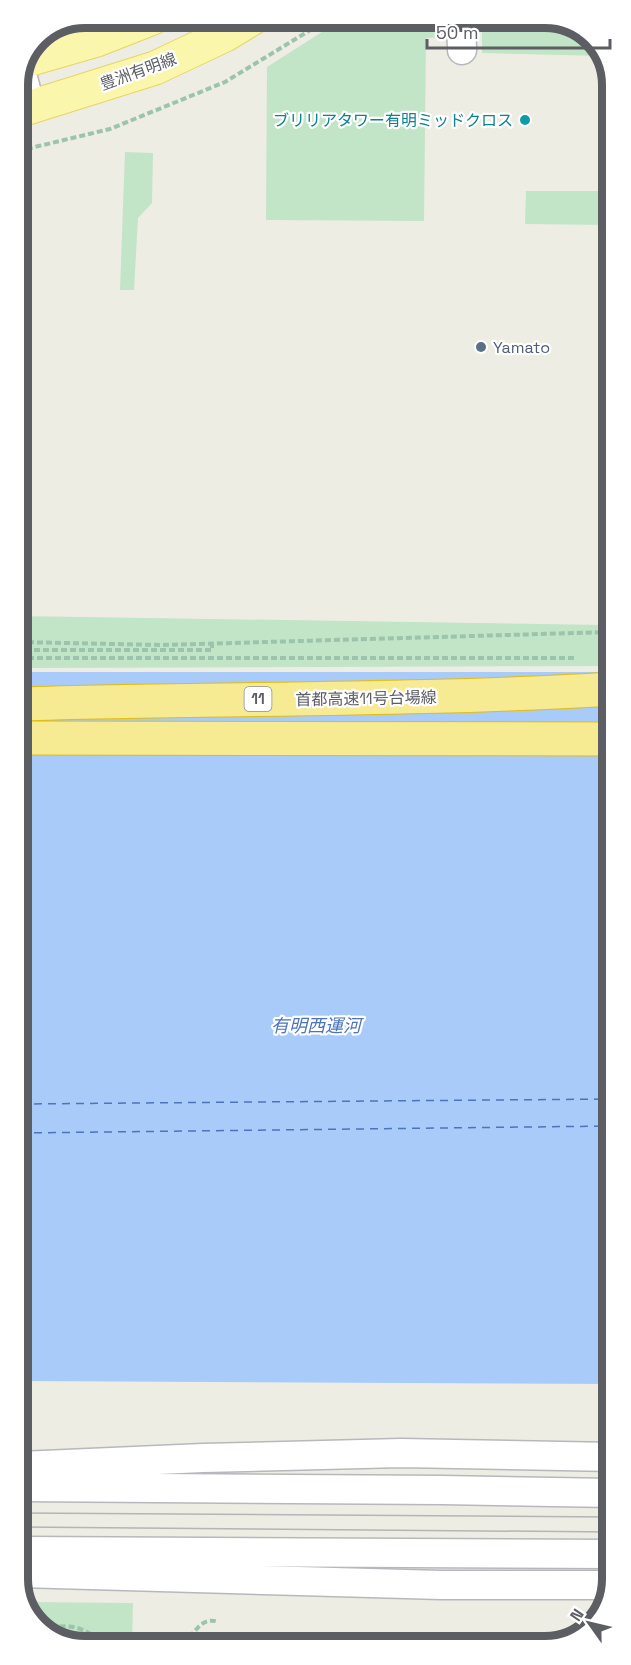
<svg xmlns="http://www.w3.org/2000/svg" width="631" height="1665" viewBox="0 0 631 1665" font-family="'Space Grotesk','Noto Sans JP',sans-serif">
<rect width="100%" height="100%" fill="#eeede4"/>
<!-- green -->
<g fill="#c2e4c7">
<path d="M344,18H449L448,37L426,38L424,221L266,220L267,67Z"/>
<path d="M482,18H550L587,32L603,56L482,53Z"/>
<path d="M600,118H611V225L525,224L526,191H599Z"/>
<path d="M125,152L153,153L152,203L138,218L134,290H120Z"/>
<path d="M611,615L612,666L19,668V616L603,625Z"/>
<path d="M24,1602L133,1603L132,1647H81L44,1633Z"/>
</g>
<!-- water -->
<path fill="#a8cbf9" d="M19,672H612L613,1384L20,1381Z"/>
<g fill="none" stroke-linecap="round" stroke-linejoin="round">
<!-- ferry -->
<g stroke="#4c74bb" stroke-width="1.5" stroke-dasharray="8 6" stroke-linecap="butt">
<path d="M20,1104L612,1099"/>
<path d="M20,1133L612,1126"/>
</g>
<defs>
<g id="minor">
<path d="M461,18L462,50"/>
<path d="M22,74L31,108"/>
<path d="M20,1466L203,1458L401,1453L613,1457"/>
<path d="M20,1487L442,1490L613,1493"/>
<path d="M20,1551L613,1554"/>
<path d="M20,1573L441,1585H611"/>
</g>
<g id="major">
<path d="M28,60L97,40L153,18"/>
<path d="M18,111L155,68L225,35L253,18"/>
</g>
<g id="highway">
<path d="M19,704C217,698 414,701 612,689"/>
<path d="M19,738L612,739"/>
</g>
</defs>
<!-- minor casing -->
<use href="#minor" stroke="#b6b8bd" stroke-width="31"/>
<!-- major casing -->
<use href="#major" stroke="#e8d463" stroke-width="35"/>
<!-- highway casing -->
<use href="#highway" stroke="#e3bd0f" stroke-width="35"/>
<!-- path -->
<g stroke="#9cc4ac" stroke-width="4" stroke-dasharray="6 3" stroke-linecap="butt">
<path d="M279,29L296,18"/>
<path d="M18,151L110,129L225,82L330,18"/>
<path d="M19,642L162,645L611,632"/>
<path d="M19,658H577"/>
<path d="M24,658V650H212V644"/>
<path d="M42,1630C56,1626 69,1624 83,1630C90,1633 96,1638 104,1640C114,1644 167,1647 178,1644C196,1639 197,1615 219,1622"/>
</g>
<!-- minor -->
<use href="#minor" stroke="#fff" stroke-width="28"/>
<!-- major -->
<use href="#major" stroke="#faf7ad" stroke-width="33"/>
<!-- highway -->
<use href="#highway" stroke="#f6ea93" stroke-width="33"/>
<!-- tram -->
<g stroke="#b4b5b5" stroke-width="1.5">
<path d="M20,1513L613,1517"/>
<path d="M20,1527L613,1532"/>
</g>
</g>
<!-- markers -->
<circle fill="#0f9aa8" stroke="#fff" stroke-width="2" cx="525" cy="120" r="6"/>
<circle fill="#5c6f8a" stroke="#fff" stroke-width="2" cx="481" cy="347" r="6"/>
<g text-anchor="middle" stroke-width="4.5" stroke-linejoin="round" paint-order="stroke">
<!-- shield labels -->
<rect fill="#fff" stroke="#8d8e92" stroke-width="1.5" x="244.5" y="687" width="27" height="24" rx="4.5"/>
<g font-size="15" font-weight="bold" fill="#5c5e64">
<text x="258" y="704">11</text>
</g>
<!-- street labels -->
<g font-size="16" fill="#5c5e64" stroke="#fff">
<text transform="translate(138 71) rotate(-20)" y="6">豊洲有明線</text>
<text transform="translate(366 698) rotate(-1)" y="6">首都高速11号台場線</text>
</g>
<!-- culture labels -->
<g font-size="16" fill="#0d838f" stroke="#fff" text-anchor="end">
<text x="513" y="126">ブリリアタワー有明ミッドクロス</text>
</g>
<!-- service labels -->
<g font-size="16" fill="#4e5e75" stroke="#fff" text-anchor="start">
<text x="493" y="353">Yamato</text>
</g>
<!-- water labels -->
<g font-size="18" font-style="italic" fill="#4c74bb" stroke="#fff">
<text x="316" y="1032">有明西運河</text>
</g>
</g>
<!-- crop -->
<path d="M0 0H631V1665H0ZM85 28H545A57 57 0 0 1 602 85V1579A57 57 0 0 1 545 1636H85A57 57 0 0 1 28 1579V85A57 57 0 0 1 85 28Z" fill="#fff" fill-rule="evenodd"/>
<path fill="none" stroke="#5c5e64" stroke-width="8" d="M85 28H545A57 57 0 0 1 602 85V1579A57 57 0 0 1 545 1636H85A57 57 0 0 1 28 1579V85A57 57 0 0 1 85 28Z"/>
<!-- north arrow -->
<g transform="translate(589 1623) rotate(304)" stroke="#ffffff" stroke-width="4.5" paint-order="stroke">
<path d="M0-4.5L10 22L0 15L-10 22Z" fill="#5c5e64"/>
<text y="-9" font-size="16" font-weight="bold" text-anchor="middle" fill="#5c5e64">N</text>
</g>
<!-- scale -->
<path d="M427 39v9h183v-9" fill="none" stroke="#5c5e64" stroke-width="3"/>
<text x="436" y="39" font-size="18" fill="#5c5e64" stroke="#ffffff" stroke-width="4.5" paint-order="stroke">50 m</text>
</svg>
